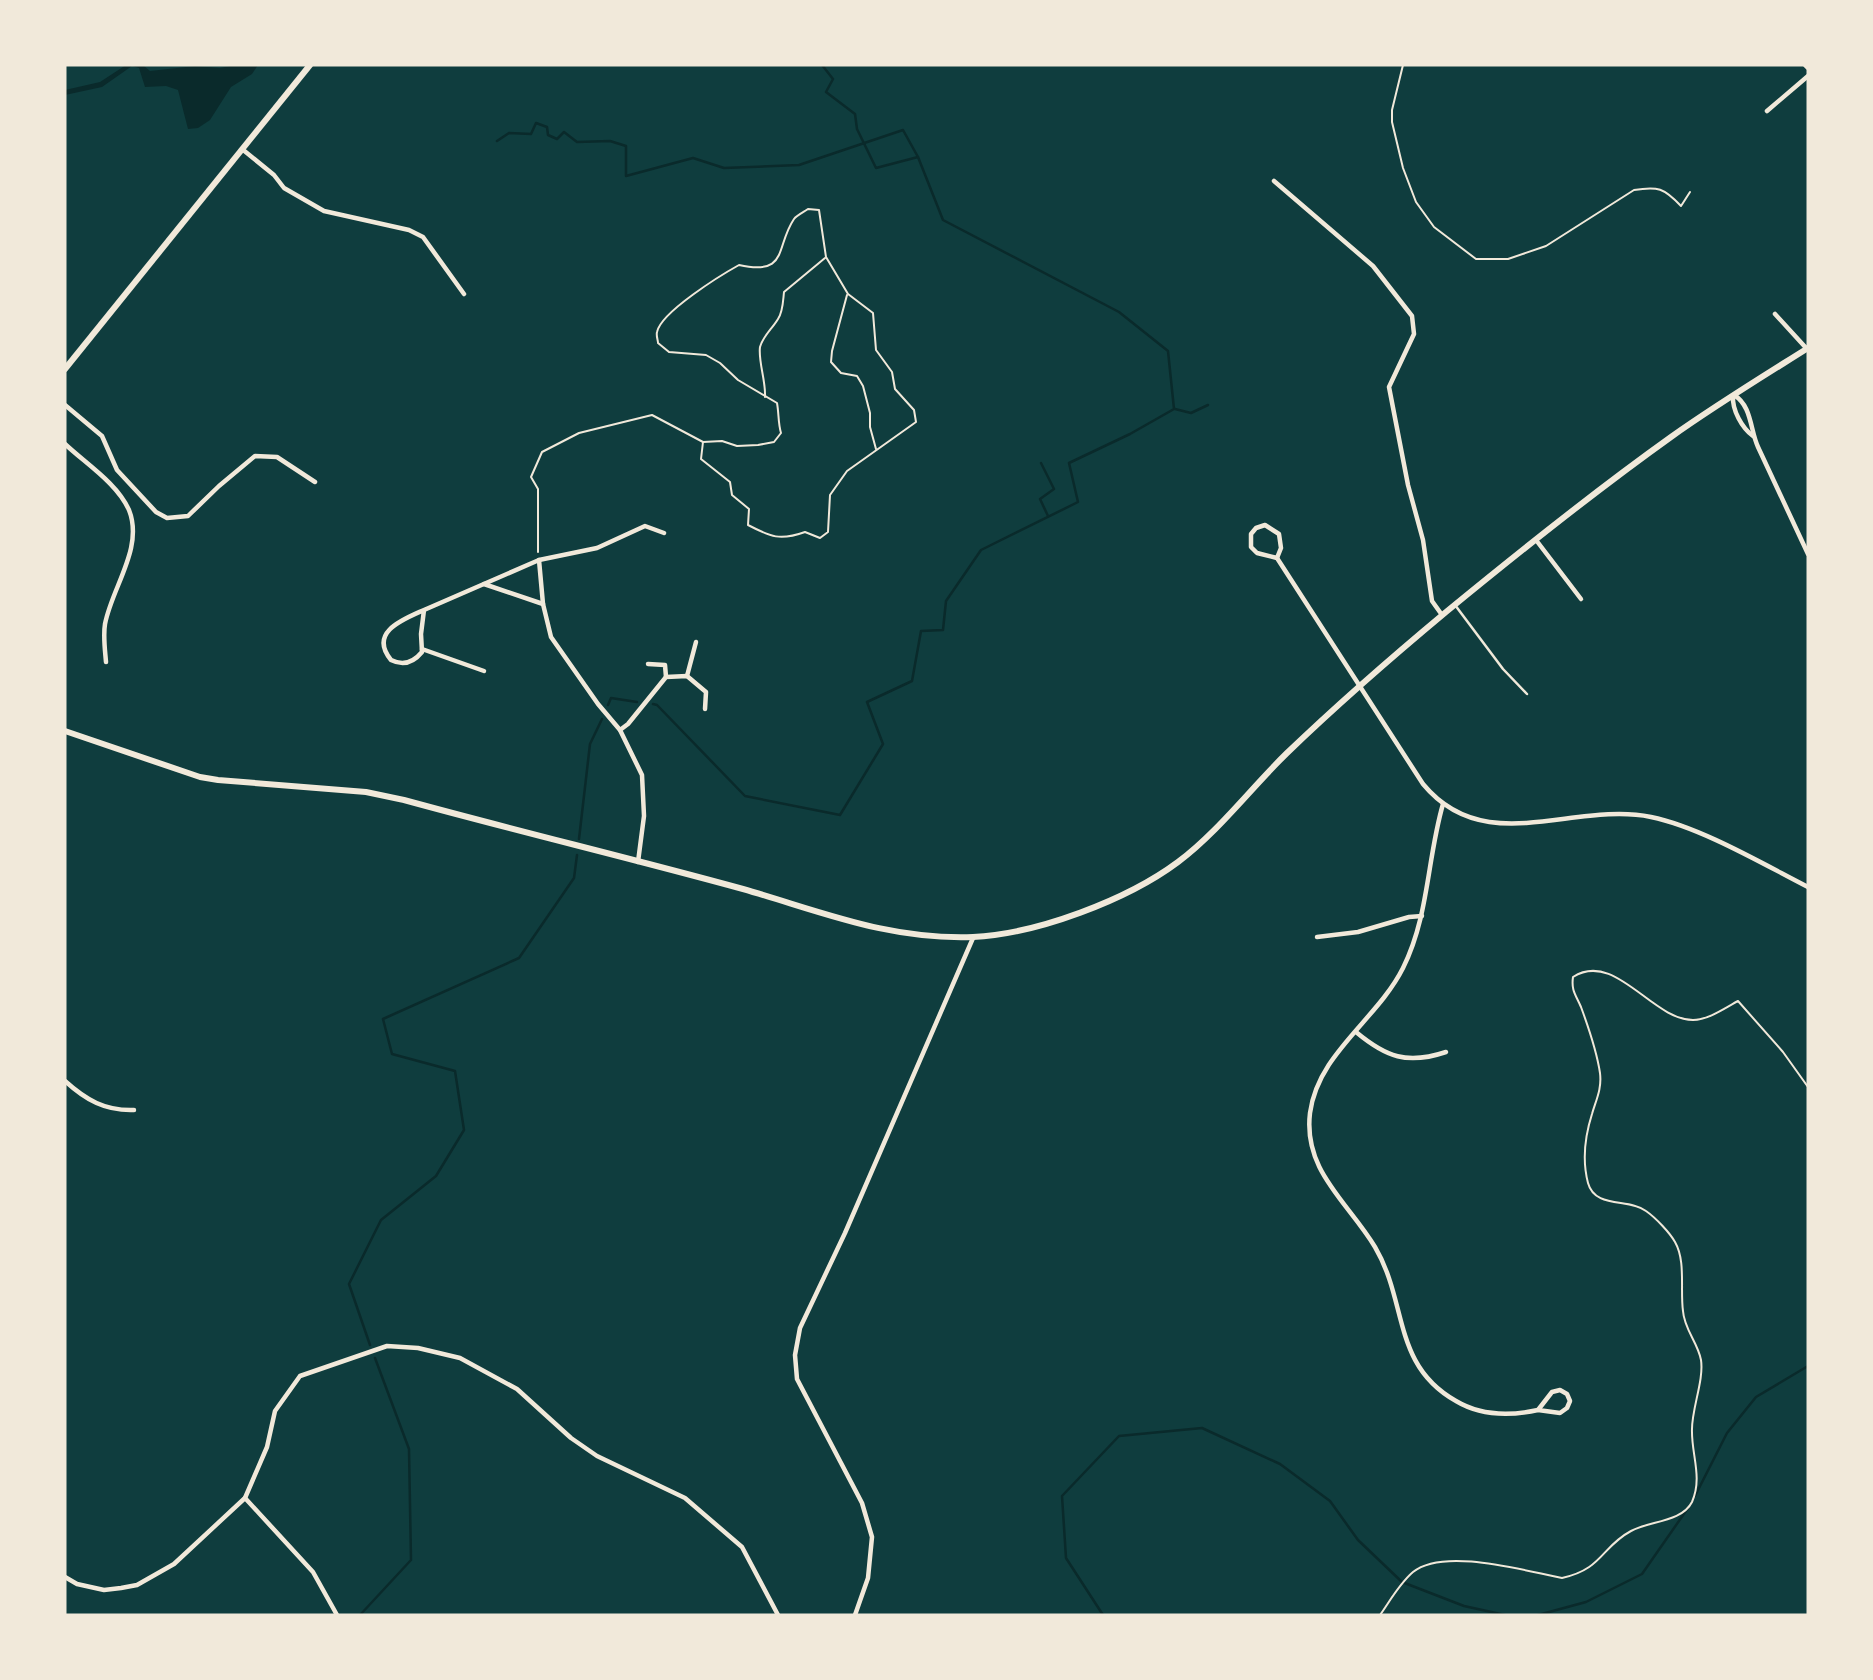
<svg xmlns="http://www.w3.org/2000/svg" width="1873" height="1680" viewBox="0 0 1873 1680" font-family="'Open Sans',sans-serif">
<rect width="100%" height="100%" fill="#0f3d3e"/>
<!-- water -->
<path fill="#0a2a2b" d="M126,65L144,66L150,71L195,66L220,68L235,65H258L252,74L231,87L210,120L198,128L188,129L178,90L166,86L145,87L139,68L132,66L102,87L65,95V90L100,82Z"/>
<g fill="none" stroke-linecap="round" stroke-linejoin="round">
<!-- stream -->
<g stroke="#0a2a2b" stroke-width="2.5">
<path d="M822,65L833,79L826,92L855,114L857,129L876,168L918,157"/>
<path d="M497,141L509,133L531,134L536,123L547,127L548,135L557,139L564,132L577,142L610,141L626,146V176L693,158L724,168L799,165L903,130L918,157L943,220L1119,312L1168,351L1174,409L1130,434L1069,463L1078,502L981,550L946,601L943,630L921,631L912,681L867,702L883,744L840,815L745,796L657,705L653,704"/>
<path d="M1175,409L1191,413L1208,405"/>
<path d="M1041,463L1054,489L1040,499L1048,516"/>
<path d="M608,705L611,698L637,702"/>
<path d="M579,839L590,744L602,719"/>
<path d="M370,1345L349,1284L381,1220L436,1176L464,1130L455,1071L392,1054L383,1019L519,958L574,878L577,855"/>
<path d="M1695,1496L1727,1433L1756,1397L1808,1366"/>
<path d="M360,1615L411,1560L409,1449L375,1358"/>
<path d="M1103,1615L1066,1558L1062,1496L1119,1436L1202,1428L1280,1464L1330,1501L1358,1540L1402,1582L1464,1606L1505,1615"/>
<path d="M1538,1615L1586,1602L1642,1574L1688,1508"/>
</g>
<!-- path -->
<g stroke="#f1e9da" stroke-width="2">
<path d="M1403,65L1392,110V122L1403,168L1416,202L1434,227L1476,259H1508L1546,246L1634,190C1658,186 1664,188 1681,206L1690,192"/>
<path d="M847,295L832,351L831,362L841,373L857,376L863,386L870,413V427L876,449"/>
<path d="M765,397C766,381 758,361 760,347C763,336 772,329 778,319C783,312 783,301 784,292L825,258"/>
<path d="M538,552V489L531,477L542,452L579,433L652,415L703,442L701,459L730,482L732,495L749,509L748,525C771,537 780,541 805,532L820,538L828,532L830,495L847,471L916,422L914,410L895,389L892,372L876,350L873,313L848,294L826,257L819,210L808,209C804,212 797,215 794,219C775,247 789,276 739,265C721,275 661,312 657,332C656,336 658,340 658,343L669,352L706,355L720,363L738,380L777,403C779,414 778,423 781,433L774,442L758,445L737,446L722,441L703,442"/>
<path d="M1380,1615C1390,1601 1399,1584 1413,1572C1444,1547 1525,1571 1562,1578C1603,1569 1601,1547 1631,1531C1649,1521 1682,1522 1692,1502C1703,1477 1691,1454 1692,1429C1692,1408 1704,1380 1701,1360C1698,1343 1684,1329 1683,1311C1680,1290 1686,1261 1675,1242C1670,1233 1656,1218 1646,1211C1629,1198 1595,1209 1588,1183C1582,1160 1585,1136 1592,1114C1596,1100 1602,1089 1600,1073C1597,1053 1588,1026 1581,1007C1576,995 1571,991 1573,977C1615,950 1652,1020 1693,1020C1708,1020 1725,1008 1738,1001L1783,1052L1808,1087"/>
</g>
<!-- service -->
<path stroke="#f1e9da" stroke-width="2.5" d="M1455,605L1503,669L1527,694"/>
<!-- minor -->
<g stroke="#f1e9da" stroke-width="4.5">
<path d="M1805,65L1808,68"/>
<path d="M1767,111L1808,76"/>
<path d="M242,149L274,175L284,188L324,211L409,230L423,237L464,294"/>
<path d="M1274,181L1373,266L1412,316L1414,334L1389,387L1408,485L1423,540L1432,601L1442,615"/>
<path d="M1775,314L1807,349"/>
<path d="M1734,395C1752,406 1750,430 1758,447L1808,554"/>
<path d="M1733,396C1732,410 1742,428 1753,436"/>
<path d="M65,405L102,436L117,470L156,512L167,518L188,516L219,486L255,456L277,457L315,482"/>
<path d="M65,444C85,463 117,483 129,510C144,548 112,587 105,624C103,636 105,650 106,662"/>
<path d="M1265,525L1279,534L1281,548L1277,558L1257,553L1251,547V534L1256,528Z"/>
<path d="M1536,540L1581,599"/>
<path d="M1277,558L1423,784C1485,859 1573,801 1651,817C1700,827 1763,864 1808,887"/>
<path d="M539,560L543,604L551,637L598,704L620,730L642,775L644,816L638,862"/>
<path d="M484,584L543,604"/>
<path d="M424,610C404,619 368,632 391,660C403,666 413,663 422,652L421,634L424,610L539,560L597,548L645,526L664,533"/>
<path d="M422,649L484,671"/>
<path d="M648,664L665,665L666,677"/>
<path d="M687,676L696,642"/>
<path d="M620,730L628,724L666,677L687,676L706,692L705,709"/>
<path d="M1443,804C1427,859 1429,916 1403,968C1377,1020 1318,1053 1310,1113C1303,1171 1348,1202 1375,1247C1408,1303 1392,1365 1456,1401C1481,1416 1510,1416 1538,1410"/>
<path d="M1317,937L1358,932L1409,917L1422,916"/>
<path d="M1356,1032C1386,1057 1407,1065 1446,1052"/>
<path d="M65,1081C86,1100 105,1111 134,1110"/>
<path d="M1560,1390L1567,1394L1570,1401L1567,1408L1560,1413L1538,1410L1552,1392Z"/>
<path d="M245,1498L313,1572L337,1615"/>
<path d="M65,1577L77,1584L104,1590L121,1588L137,1585L174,1564L245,1498L267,1447L275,1411L300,1376L387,1346L418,1348L460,1358L517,1389L571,1438L597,1456L685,1498L742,1547L778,1615"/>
<path d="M855,1615L868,1578L872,1537L862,1503L797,1379L795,1355L800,1328L845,1233L973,938"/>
</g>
<!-- tertiary -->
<path stroke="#f1e9da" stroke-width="6" d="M65,731L200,777L218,780L366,792L404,800C517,831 630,858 743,889C823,912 888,940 973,937C1037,934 1127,900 1178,862C1219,831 1251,788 1287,753C1338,704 1392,657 1446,612C1519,552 1594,492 1671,437C1716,405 1762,377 1808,348"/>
<!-- secondary -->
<path stroke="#f1e9da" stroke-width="6" d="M65,369L310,65"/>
</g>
<!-- border -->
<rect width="1873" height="1680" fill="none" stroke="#f1e9da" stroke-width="133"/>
</svg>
